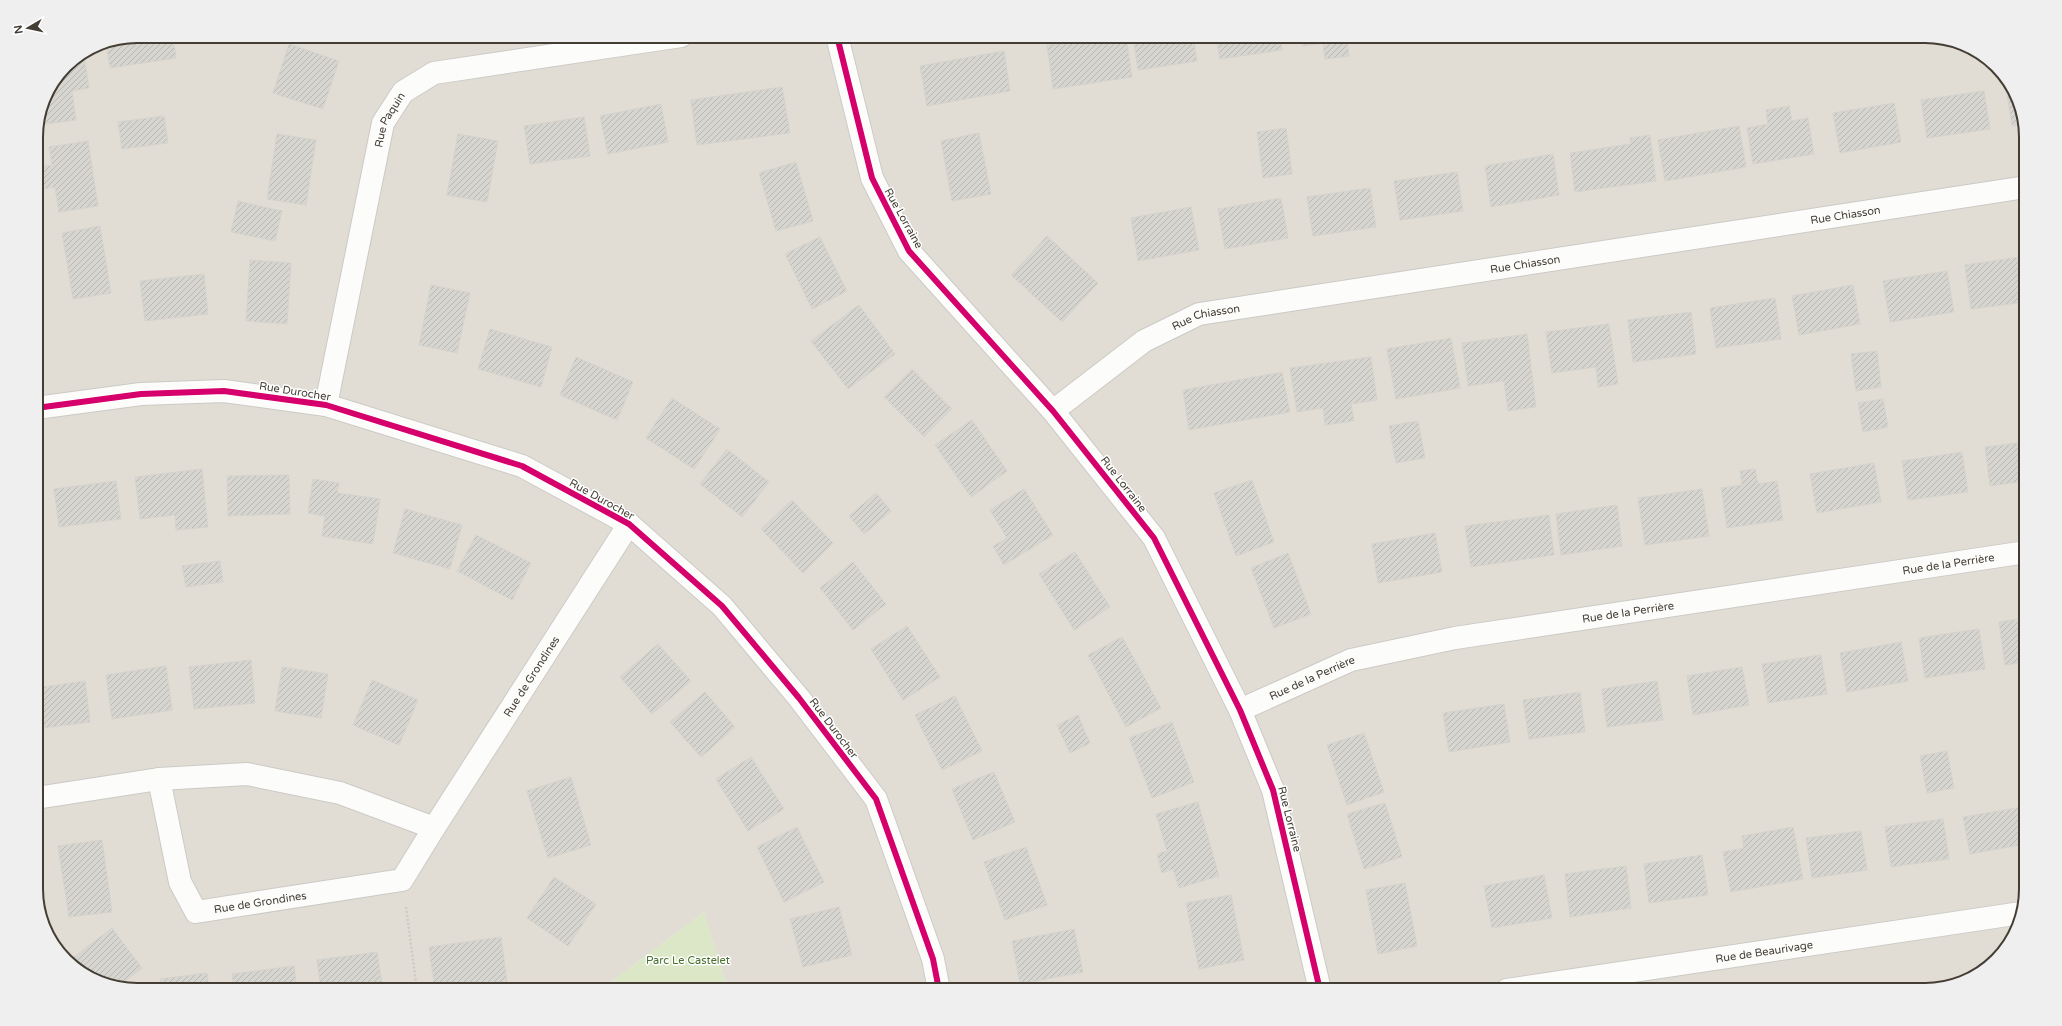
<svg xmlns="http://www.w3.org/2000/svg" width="2062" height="1026" viewBox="0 0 2062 1026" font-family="'Varela Round',sans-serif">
<defs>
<pattern id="building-hatch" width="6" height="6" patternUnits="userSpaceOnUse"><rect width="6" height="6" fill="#d7d5d0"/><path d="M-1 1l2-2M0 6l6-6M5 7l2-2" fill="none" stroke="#bab8b3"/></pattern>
</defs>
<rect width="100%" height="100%" fill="#eeece7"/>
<!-- residential -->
<path fill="#e1ddd5" d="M137,36H1925L1969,46L2009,81L2026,131V889L2016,933L1981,973L1925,990H728L704,912L600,990H137L93,980L53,945L36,896V131L44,98L66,65L99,44Z"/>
<!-- green -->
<path fill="#dce7c8" d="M704,912L728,990H600Z"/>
<!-- building -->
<g fill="url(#building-hatch)" stroke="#d6d3cd">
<path d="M137,36H173L176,58L110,68L106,42Z"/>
<path d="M1112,36H1126L1132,77L1053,89L1047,45Z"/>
<path d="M1133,36H1193L1197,61L1138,70Z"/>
<path d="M1216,36H1280L1282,50L1220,59Z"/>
<path d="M1301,36H1364L1347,39L1349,56L1325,59L1323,43L1303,46Z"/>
<path d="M289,44L339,61L323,109L273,93Z"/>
<path d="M1004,51L1010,91L927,106L920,66Z"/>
<path d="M84,54L89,88L72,91L76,120L37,125L44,98L66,65Z"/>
<path d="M2011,86L2023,124L2012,126L2006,87Z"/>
<path d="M782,87L790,133L697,145L691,100Z"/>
<path d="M1984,91L1990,129L1927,138L1921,100Z"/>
<path d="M1894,103L1901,142L1840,153L1833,113Z"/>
<path d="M661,104L668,142L608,154L600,116Z"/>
<path d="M1789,106L1792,121L1808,118L1814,154L1753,164L1747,128L1768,124L1766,110Z"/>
<path d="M164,116L168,143L122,149L118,122Z"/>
<path d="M584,117L590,156L530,164L524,126Z"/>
<path d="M1739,126L1746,167L1665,181L1658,140Z"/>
<path d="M1286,128L1292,174L1263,178L1257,132Z"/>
<path d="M979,133L991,194L952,201L941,141Z"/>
<path d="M277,134L316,140L306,205L267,199Z"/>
<path d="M458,134L498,141L487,202L447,195Z"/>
<path d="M1650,135L1656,181L1575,192L1570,153L1631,144L1630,138Z"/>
<path d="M88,141L98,206L59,212L55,187L42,189L39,167L52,165L49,147Z"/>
<path d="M1553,154L1559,195L1491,207L1485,166Z"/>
<path d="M796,162L813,221L776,231L759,173Z"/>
<path d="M1457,172L1463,211L1400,220L1394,181Z"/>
<path d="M1370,188L1376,227L1313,236L1307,197Z"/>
<path d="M1281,198L1288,238L1225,249L1218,209Z"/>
<path d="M238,201L282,211L275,241L231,232Z"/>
<path d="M1191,207L1199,250L1138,261L1131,218Z"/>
<path d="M100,226L111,293L73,299L62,233Z"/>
<path d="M1047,236L1098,283L1062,322L1011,275Z"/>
<path d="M820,237L847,291L812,309L785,254Z"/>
<path d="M2026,256V302L1971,309L1965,265Z"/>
<path d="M250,260L291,263L287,324L246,321Z"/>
<path d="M1947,271L1954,312L1890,322L1883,281Z"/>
<path d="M204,274L208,314L145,321L140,281Z"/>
<path d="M431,285L470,293L457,353L419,345Z"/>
<path d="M1853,285L1860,324L1799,335L1792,296Z"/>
<path d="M1775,298L1781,339L1716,348L1710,308Z"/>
<path d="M859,305L895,354L848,389L811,341Z"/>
<path d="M1691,312L1696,354L1633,362L1628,320Z"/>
<path d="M1609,324L1618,384L1598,387L1596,367L1552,373L1546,332Z"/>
<path d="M490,329L552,347L541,387L478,369Z"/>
<path d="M1527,334L1536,407L1508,411L1504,381L1468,386L1462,343Z"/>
<path d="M1451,338L1460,388L1396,399L1387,349Z"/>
<path d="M1877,351L1881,387L1856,391L1851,354Z"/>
<path d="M576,357L633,382L617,420L560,395Z"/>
<path d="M1371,357L1377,400L1351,404L1354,421L1325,425L1323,408L1297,412L1290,368Z"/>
<path d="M912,369L952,409L924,437L884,397Z"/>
<path d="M1282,372L1290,412L1189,430L1183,390Z"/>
<path d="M672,398L720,429L694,469L646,438Z"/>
<path d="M1883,399L1888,427L1863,432L1858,403Z"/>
<path d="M972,420L1007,471L971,497L935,445Z"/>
<path d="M1418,421L1425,458L1396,463L1389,426Z"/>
<path d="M2026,442V481L1990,486L1985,447Z"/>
<path d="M727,449L769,482L742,517L700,484Z"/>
<path d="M1962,452L1968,492L1908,500L1902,461Z"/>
<path d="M1874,463L1881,502L1817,513L1810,474Z"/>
<path d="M202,469L208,527L176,530L175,515L140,519L135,477Z"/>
<path d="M1755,469L1758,484L1777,481L1783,520L1727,528L1721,488L1742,485L1740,471Z"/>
<path d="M289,475L290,514L228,516L227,476Z"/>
<path d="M313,479L339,483L337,493L380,499L373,544L322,536L325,516L308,513Z"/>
<path d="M1252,480L1274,542L1236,556L1214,493Z"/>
<path d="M116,481L121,519L59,527L54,489Z"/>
<path d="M1024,489L1053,535L1004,565L993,546L1007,538L990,510Z"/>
<path d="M1702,489L1709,536L1645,545L1638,498Z"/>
<path d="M876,493L891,511L864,534L849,516Z"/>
<path d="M792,500L833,543L803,573L761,529Z"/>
<path d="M1617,505L1622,546L1561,555L1556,514Z"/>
<path d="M405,509L462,525L450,569L393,553Z"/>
<path d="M1549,515L1554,555L1471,567L1465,526Z"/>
<path d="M1435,533L1442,572L1378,583L1372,544Z"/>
<path d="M476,535L531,563L512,600L457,571Z"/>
<path d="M1075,552L1110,607L1074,630L1039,574Z"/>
<path d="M1288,553L1311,614L1274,628L1251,568Z"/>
<path d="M220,561L223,582L186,587L182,566Z"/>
<path d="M853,562L886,604L853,630L820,588Z"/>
<path d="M2026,618V662L2005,665L1999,622Z"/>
<path d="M907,626L940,677L903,700L871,649Z"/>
<path d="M1979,629L1985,669L1925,678L1919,638Z"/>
<path d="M1122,637L1161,708L1126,727L1088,655Z"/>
<path d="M1901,642L1908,681L1847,692L1840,653Z"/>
<path d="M658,644L691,681L652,714L620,677Z"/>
<path d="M1821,655L1827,694L1768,703L1762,664Z"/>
<path d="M251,660L255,703L194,709L189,667Z"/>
<path d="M166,666L172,710L112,719L106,675Z"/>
<path d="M282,667L328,674L321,718L275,711Z"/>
<path d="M1742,667L1749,705L1693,715L1687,676Z"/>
<path d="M372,680L418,700L399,745L353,725Z"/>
<path d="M85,681L90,722L36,729V688Z"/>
<path d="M1657,681L1663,720L1607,727L1602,689Z"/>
<path d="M705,692L735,727L701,757L670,722Z"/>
<path d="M1580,692L1585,732L1529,739L1523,700Z"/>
<path d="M955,696L982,751L942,770L915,715Z"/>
<path d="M1504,704L1510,742L1449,752L1443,713Z"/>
<path d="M1078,715L1090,743L1070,753L1057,725Z"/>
<path d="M1172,722L1194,782L1152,798L1129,738Z"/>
<path d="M1364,733L1384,792L1347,805L1327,745Z"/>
<path d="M1947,751L1954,788L1927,793L1920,756Z"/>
<path d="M751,757L784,809L748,831L716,779Z"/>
<path d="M994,772L1015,822L973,840L952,789Z"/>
<path d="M571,777L591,845L548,858L527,791Z"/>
<path d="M1198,802L1219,876L1179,888L1173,869L1162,873L1157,854L1167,851L1156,814Z"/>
<path d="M1385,803L1402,857L1364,869L1347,814Z"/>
<path d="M2022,807L2026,828V844L1970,854L1963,817Z"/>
<path d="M1943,819L1949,859L1891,867L1885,827Z"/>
<path d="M797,827L824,882L784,902L757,847Z"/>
<path d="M1793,827L1803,879L1731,892L1723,852L1744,848L1742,836Z"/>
<path d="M1861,831L1867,870L1812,878L1806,838Z"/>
<path d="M102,840L112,912L69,917L58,846Z"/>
<path d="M1026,847L1047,905L1005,920L984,862Z"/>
<path d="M1702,855L1708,895L1649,903L1644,864Z"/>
<path d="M1626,866L1631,908L1570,917L1565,874Z"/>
<path d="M1544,875L1552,918L1492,928L1484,886Z"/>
<path d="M554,877L596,904L568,946L527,918Z"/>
<path d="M1405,883L1417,946L1378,954L1366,890Z"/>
<path d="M1231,895L1244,960L1199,969L1186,903Z"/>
<path d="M839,907L852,955L803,967L790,919Z"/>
<path d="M112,928L142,968L119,986L93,980L73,958Z"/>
<path d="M1074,929L1083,972L1020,984L1012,941Z"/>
<path d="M501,937L508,990H475L474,988L435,990L429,947Z"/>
<path d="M377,952L383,990H321L317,960Z"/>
<path d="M294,966L297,990H234L232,974Z"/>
<path d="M207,973L209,990H162L160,979Z"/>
</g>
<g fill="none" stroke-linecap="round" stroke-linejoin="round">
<defs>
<g id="street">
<path d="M837,36L872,178L909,251L1053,411L1154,538L1240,710L1273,790L1320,990"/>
<path id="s1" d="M326,405L383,123L403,92L434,73L681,36"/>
<path d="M36,408L141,394L224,391L326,405L522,466L629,524L722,606L799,698L876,799L933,959L939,990"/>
<path id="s2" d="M1053,411L1144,341L1199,314L2026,187"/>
<path id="s3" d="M1240,710L1351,660L1455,638L2026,552"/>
<path id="s4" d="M159,779L180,882L196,912L402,880L434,828"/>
<path id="s5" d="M36,798L159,779L247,774L340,793L434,828L629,524"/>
<path id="s6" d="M1507,990L2021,913"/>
</g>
</defs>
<!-- street casing -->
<use href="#street" stroke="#cccac5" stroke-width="24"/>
<!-- path -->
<path stroke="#cccac6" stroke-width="2.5" stroke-dasharray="2 2" stroke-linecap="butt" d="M406,907L417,990"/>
<!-- street -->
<use href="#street" stroke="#fcfcfb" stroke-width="22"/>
<defs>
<g id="cycleway">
<path d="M837,36L872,178L909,251L1053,411L1154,538L1240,710L1273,790L1320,990"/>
<path d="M36,408L141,394L224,391L326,405L522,466L629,524L722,606L799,698L876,799L933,959L939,990"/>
</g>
</defs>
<!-- cycleway casing -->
<use href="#cycleway" stroke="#fff" stroke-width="8"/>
<!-- cycleway -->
<use href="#cycleway" stroke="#d6006c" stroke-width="6"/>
</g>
<g text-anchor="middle" stroke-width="3" stroke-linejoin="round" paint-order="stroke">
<!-- street labels -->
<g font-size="11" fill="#433d34" stroke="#fff">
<text dy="4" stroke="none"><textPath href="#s1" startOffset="293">Rue Paquin</textPath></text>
<text dy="4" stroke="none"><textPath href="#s2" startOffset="830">Rue Chiasson</textPath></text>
<text transform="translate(904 218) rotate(61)" y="4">Rue Lorraine</text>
<text dy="4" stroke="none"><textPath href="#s2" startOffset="506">Rue Chiasson</textPath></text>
<text dy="4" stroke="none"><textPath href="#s2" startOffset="182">Rue Chiasson</textPath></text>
<text transform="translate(295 391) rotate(9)" y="4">Rue Durocher</text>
<text transform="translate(1124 484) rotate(52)" y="4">Rue Lorraine</text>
<text transform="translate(602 499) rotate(29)" y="4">Rue Durocher</text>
<text dy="4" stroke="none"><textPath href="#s3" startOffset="727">Rue de la Perrière</textPath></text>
<text dy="4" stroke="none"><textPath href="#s3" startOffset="403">Rue de la Perrière</textPath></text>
<text dy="4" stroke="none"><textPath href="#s5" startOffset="588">Rue de Grondines</textPath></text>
<text dy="4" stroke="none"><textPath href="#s3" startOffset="79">Rue de la Perrière</textPath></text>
<text transform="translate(834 728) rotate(53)" y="4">Rue Durocher</text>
<text transform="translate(1290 819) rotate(76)" y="4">Rue Lorraine</text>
<text dy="4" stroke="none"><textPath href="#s4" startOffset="204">Rue de Grondines</textPath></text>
<text dy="4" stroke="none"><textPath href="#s6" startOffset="260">Rue de Beaurivage</textPath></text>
</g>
<!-- park labels -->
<g font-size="11" fill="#48702c" stroke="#fff">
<text x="688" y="964">Parc Le Castelet</text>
</g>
</g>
<!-- crop -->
<path d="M0 0H2062V1026H0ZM137 43H1925A94 94 0 0 1 2019 137V889A94 94 0 0 1 1925 983H137A94 94 0 0 1 43 889V137A94 94 0 0 1 137 43Z" fill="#f0efef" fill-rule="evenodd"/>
<path fill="none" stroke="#433d34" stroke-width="2" d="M137 43H1925A94 94 0 0 1 2019 137V889A94 94 0 0 1 1925 983H137A94 94 0 0 1 43 889V137A94 94 0 0 1 137 43Z"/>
<!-- north arrow -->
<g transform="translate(28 28) rotate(261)" stroke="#ffffff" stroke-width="3" paint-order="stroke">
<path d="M0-3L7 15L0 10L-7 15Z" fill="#433d34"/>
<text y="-6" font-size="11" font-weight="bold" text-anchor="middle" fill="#433d34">N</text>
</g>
</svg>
